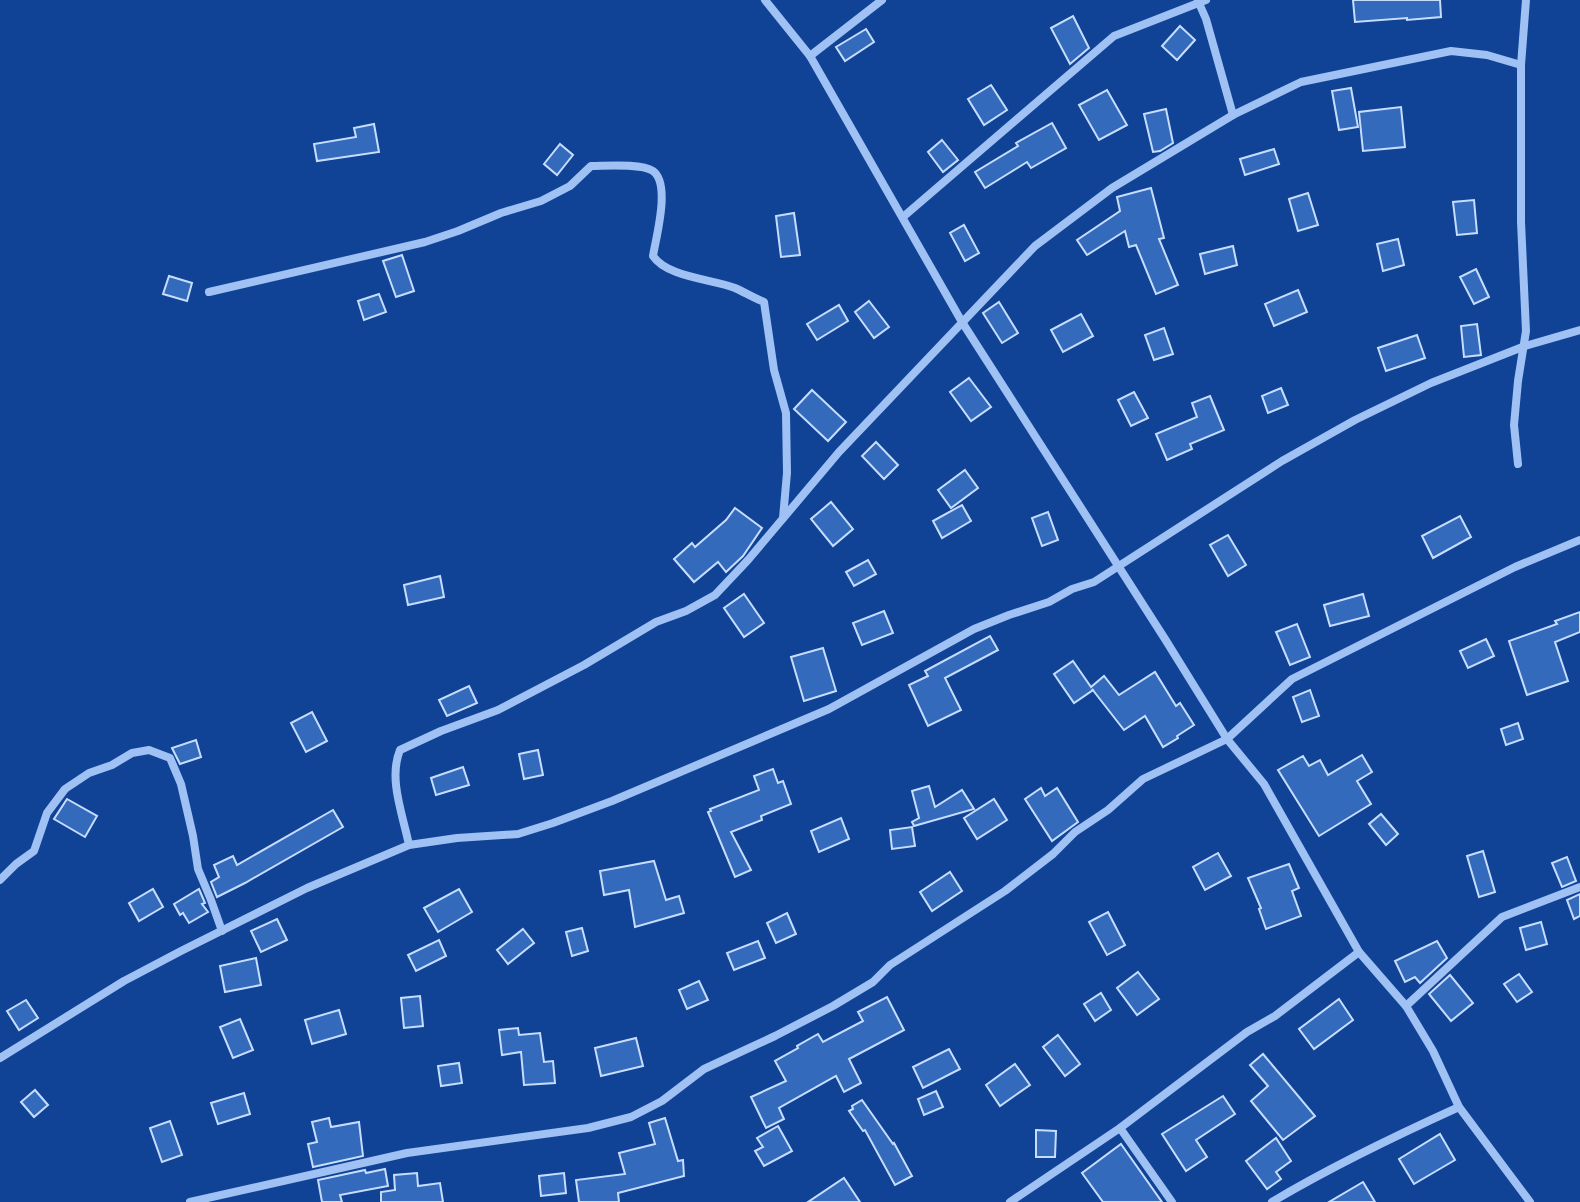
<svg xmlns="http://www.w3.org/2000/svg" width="1580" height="1202" viewBox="0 0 1580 1202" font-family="Helvetica,sans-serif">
<rect width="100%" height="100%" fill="#104396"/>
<!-- building -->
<g fill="#346abc" stroke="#c7ddfe" stroke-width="2">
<path d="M1353,0H1440L1441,17L1407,20V18L1355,22Z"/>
<path d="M1073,16L1089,48L1070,64L1051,28Z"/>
<path d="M1180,26L1195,40L1177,60L1162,46Z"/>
<path d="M866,29L874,42L845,61L836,47Z"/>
<path d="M991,85L1007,110L984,125L968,99Z"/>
<path d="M1351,88L1358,127L1339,130L1332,91Z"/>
<path d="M1107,90L1127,125L1099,140L1079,105Z"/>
<path d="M1401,107L1405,147L1363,151L1359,112Z"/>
<path d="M1166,109L1173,143L1160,151L1153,152L1144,114Z"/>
<path d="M1052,123L1066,148L1031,168L1027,162L985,188L975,172L1018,146L1016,143Z"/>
<path d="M374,124L379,152L317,161L314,144L356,137L354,128Z"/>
<path d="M942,140L958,160L943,172L928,152Z"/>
<path d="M560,144L573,155L557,175L544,164Z"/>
<path d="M1274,149L1279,164L1245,175L1240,159Z"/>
<path d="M1151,188L1164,238L1159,239L1178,285L1156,294L1136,245L1129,247L1125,231L1087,255L1077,240L1120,211L1117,197Z"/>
<path d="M1308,193L1318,225L1298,231L1289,199Z"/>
<path d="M1474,200L1477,233L1457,235L1453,202Z"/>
<path d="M794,213L800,255L781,257L776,216Z"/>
<path d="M964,225L979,253L965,261L950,233Z"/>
<path d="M1398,239L1404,265L1383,271L1377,244Z"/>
<path d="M1233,246L1237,265L1205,274L1200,254Z"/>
<path d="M402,255L414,291L396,297L383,261Z"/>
<path d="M1476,269L1489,297L1474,304L1460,277Z"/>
<path d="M169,276L192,283L187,301L163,294Z"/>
<path d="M1298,290L1307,312L1274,326L1265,304Z"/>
<path d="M379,294L386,312L364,320L358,301Z"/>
<path d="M869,301L889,327L874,338L855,312Z"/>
<path d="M999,302L1018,333L1002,343L983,313Z"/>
<path d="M839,305L848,321L817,340L807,324Z"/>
<path d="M1081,314L1093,336L1063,352L1051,330Z"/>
<path d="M1477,324L1481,355L1464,357L1461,326Z"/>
<path d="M1164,328L1173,354L1154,360L1145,335Z"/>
<path d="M1417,335L1425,358L1386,371L1378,348Z"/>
<path d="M969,378L991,407L971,421L950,392Z"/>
<path d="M1281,388L1288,405L1268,413L1262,396Z"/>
<path d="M812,390L846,422L828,441L794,409Z"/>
<path d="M1134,392L1148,418L1131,426L1118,400Z"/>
<path d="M1210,396L1224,430L1190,444L1192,449L1167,460L1156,434L1197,417L1192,403Z"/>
<path d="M876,442L898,465L884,479L862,456Z"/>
<path d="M965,470L978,488L951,508L938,490Z"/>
<path d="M831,502L853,529L833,546L811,519Z"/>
<path d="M962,505L971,521L942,538L933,521Z"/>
<path d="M735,508L762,528L743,556L726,572L718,562L694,582L674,559L692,543L695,547L726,520Z"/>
<path d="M1048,512L1058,540L1042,546L1032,518Z"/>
<path d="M1460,516L1471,537L1433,558L1422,536Z"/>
<path d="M1228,535L1246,565L1228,576L1210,545Z"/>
<path d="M868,560L876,574L854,586L846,572Z"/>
<path d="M440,576L444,597L408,605L404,585Z"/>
<path d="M744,594L764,623L744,637L724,608Z"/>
<path d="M1363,594L1369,616L1330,626L1324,605Z"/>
<path d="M884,611L893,633L862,645L853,623Z"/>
<path d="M1580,612V632L1555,642L1568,681L1527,695L1509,641L1557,624L1555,621Z"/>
<path d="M1297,624L1310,657L1290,665L1276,632Z"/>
<path d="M990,636L998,650L945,678L961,710L928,726L909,685L928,676L925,671Z"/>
<path d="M1486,639L1494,656L1468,668L1460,651Z"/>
<path d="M823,648L836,691L804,701L791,657Z"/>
<path d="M1073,661L1091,687L1104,676L1119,695L1155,672L1176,706L1180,703L1194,725L1177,736L1178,738L1163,747L1145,716L1124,730L1092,689L1093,690L1074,703L1054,674Z"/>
<path d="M469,686L477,703L447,716L439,700Z"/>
<path d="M1310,690L1319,716L1302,722L1293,697Z"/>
<path d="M312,712L327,741L306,752L291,723Z"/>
<path d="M1518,723L1523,739L1506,745L1501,729Z"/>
<path d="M196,740L201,757L180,764L172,748Z"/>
<path d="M538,750L543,775L524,779L519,754Z"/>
<path d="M1362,755L1372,772L1357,781L1371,804L1319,836L1278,770L1303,756L1309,766L1320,760L1328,775Z"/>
<path d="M463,767L469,785L436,795L431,778Z"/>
<path d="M773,769L778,783L783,781L791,804L761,816L762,820L731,832L751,870L735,877L708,812L711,811L710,809L759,790L754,776Z"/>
<path d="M929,786L935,807L962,790L974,809L914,826L912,822L919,818L912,791Z"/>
<path d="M1041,788L1045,796L1057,788L1078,822L1052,841L1025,799Z"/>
<path d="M67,799L97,816L85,837L54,819Z"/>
<path d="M994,799L1007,820L977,839L964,818Z"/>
<path d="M333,810L343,827L245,883L217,897L211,882L219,877L214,865L233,856L237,865Z"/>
<path d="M1381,814L1398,834L1386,845L1369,824Z"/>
<path d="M841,818L849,839L819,852L811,831Z"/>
<path d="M912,827L915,846L892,849L890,830Z"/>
<path d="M1483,851L1495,892L1479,897L1467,856Z"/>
<path d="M1218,853L1231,876L1205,890L1193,867Z"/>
<path d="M1567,857L1576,881L1562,887L1552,863Z"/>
<path d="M654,861L666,900L679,896L684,913L635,927L629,890L604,895L600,871Z"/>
<path d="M1289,864L1299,888L1292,891L1301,916L1266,929L1259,909L1261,908L1248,878Z"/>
<path d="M950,872L962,891L932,911L920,892Z"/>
<path d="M153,889L163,907L139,921L129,903Z"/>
<path d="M199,889L205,903L202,904L208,912L189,923L183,913L180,915L174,904Z"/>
<path d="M459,889L472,912L438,932L424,908Z"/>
<path d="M1580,894V916L1574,919L1567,900Z"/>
<path d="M1108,912L1125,945L1107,955L1089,922Z"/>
<path d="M787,913L796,934L776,943L767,923Z"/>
<path d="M277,919L287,940L261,952L251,931Z"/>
<path d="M1541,922L1547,944L1526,950L1520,928Z"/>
<path d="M582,928L588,951L572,956L566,932Z"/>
<path d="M523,929L534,943L508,964L497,950Z"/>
<path d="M439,940L446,956L416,971L408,955Z"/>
<path d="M758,941L765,958L734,970L727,953Z"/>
<path d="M1437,941L1447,958L1420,983L1415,977L1405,982L1395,961Z"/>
<path d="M256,958L261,985L225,992L220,966Z"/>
<path d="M1138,972L1159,999L1137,1015L1117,988Z"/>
<path d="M1519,974L1532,992L1517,1002L1504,984Z"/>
<path d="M1450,975L1473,1003L1451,1021L1429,994Z"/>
<path d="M699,981L708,1000L687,1009L679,990Z"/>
<path d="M1101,993L1111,1010L1095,1021L1084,1004Z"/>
<path d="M420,996L423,1026L404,1028L401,998Z"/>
<path d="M887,997L904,1030L849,1059L861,1083L844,1092L836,1076L779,1108L784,1119L766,1128L751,1097L786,1081L775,1061L798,1048L797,1046L818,1034L823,1042L863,1021L858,1012Z"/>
<path d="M1339,999L1353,1020L1314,1049L1299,1029Z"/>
<path d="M26,1000L38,1018L19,1030L7,1011Z"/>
<path d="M339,1010L346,1034L312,1044L305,1020Z"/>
<path d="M240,1019L253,1050L233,1058L220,1027Z"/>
<path d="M518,1028L519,1035L540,1033L544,1062L553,1061L555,1083L524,1085L521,1052L502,1055L499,1030Z"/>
<path d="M1058,1035L1080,1064L1065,1076L1043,1047Z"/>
<path d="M636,1038L643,1066L601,1076L595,1048Z"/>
<path d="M949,1049L960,1069L923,1088L913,1067Z"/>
<path d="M1263,1054L1315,1116L1283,1140L1251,1101L1268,1086L1250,1065Z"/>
<path d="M459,1063L462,1083L441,1086L438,1066Z"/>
<path d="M1015,1064L1030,1085L1000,1106L986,1085Z"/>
<path d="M35,1090L48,1105L34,1117L21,1102Z"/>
<path d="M936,1091L943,1107L924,1115L918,1099Z"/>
<path d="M244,1093L250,1114L218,1124L211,1103Z"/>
<path d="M1223,1096L1235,1114L1196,1140L1207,1157L1186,1171L1162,1134Z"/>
<path d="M862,1100L893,1144L894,1143L912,1176L895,1185L865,1130L863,1131L849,1111L853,1109L852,1106Z"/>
<path d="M329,1118L331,1127L359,1122L363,1156L313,1167L308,1144L317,1142L312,1122Z"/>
<path d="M665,1118L678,1161L683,1160L684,1176L618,1193L619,1202H579L576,1180L625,1174L619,1153L655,1144L649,1123Z"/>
<path d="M170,1121L182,1155L162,1162L150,1128Z"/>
<path d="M778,1126L792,1151L764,1166L755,1151L763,1147L757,1138Z"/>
<path d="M1036,1130L1056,1131L1055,1157H1036Z"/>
<path d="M1440,1134L1455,1160L1414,1184L1399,1159Z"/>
<path d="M1276,1138L1291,1161L1276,1172L1281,1179L1267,1189L1246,1161Z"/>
<path d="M1121,1144L1162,1202H1103L1082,1173Z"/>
<path d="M385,1169L388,1186L340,1195L342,1202H322L318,1180L365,1170L366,1173Z"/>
<path d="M417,1173L418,1186L440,1183L443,1202H381V1192L395,1190L394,1175Z"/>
<path d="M564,1173L566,1193L541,1196L539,1176Z"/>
<path d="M844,1178L860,1202H808Z"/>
<path d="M1363,1182L1375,1202H1329Z"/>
</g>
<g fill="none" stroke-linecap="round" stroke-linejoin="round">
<!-- minor -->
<g stroke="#9fc1f4" stroke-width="8">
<path d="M765,0L810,56L962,322L1165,639L1227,739L1264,784L1359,952L1406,1006L1433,1051L1459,1107L1530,1202"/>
<path d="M1198,1L1206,19L1233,115"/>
<path d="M810,56L882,0"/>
<path d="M903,217L1114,36L1206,0"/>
<path d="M209,292L425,242L458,231L501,213L541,201L570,186L591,166C606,166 641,163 653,171C671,184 656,237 653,256C667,277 711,279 735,288C744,292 754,298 764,302L774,370L786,413L787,473L783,518"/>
<path d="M1518,464L1514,425L1518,381L1526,331L1521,222V65L1526,0"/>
<path d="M409,845L457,838L518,834L553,823L612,801L829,709L974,629L1009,615L1049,602L1072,589L1094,582L1282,461L1355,420L1431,383L1525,346L1580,330"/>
<path d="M0,880L16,864L34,851L47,813L65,789L89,773L112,765L132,753L149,750L170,758L181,784L193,836L198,869L211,900L222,931"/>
<path d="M1406,1006L1502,917L1580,887"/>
<path d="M0,1058L124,981L181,951L307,888L409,845C403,815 388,779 400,750L441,731L498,710L584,665L656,622L686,611L715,595L748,560L839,452L1035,246L1112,188L1233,115L1301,82L1451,51L1487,55L1521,65"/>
<path d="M1120,1128L1172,1202"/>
<path d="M190,1202L407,1153L588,1128L631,1117L662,1101L704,1069L775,1036L833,1006L873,982L890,965L1005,891L1053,854L1075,832L1108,810L1143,779L1227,739L1292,679L1515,567L1580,540"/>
<path d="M1010,1202L1120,1128L1247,1032L1275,1016L1359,952"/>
<path d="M1272,1202C1332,1166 1395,1136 1459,1107"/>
</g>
</g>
</svg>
